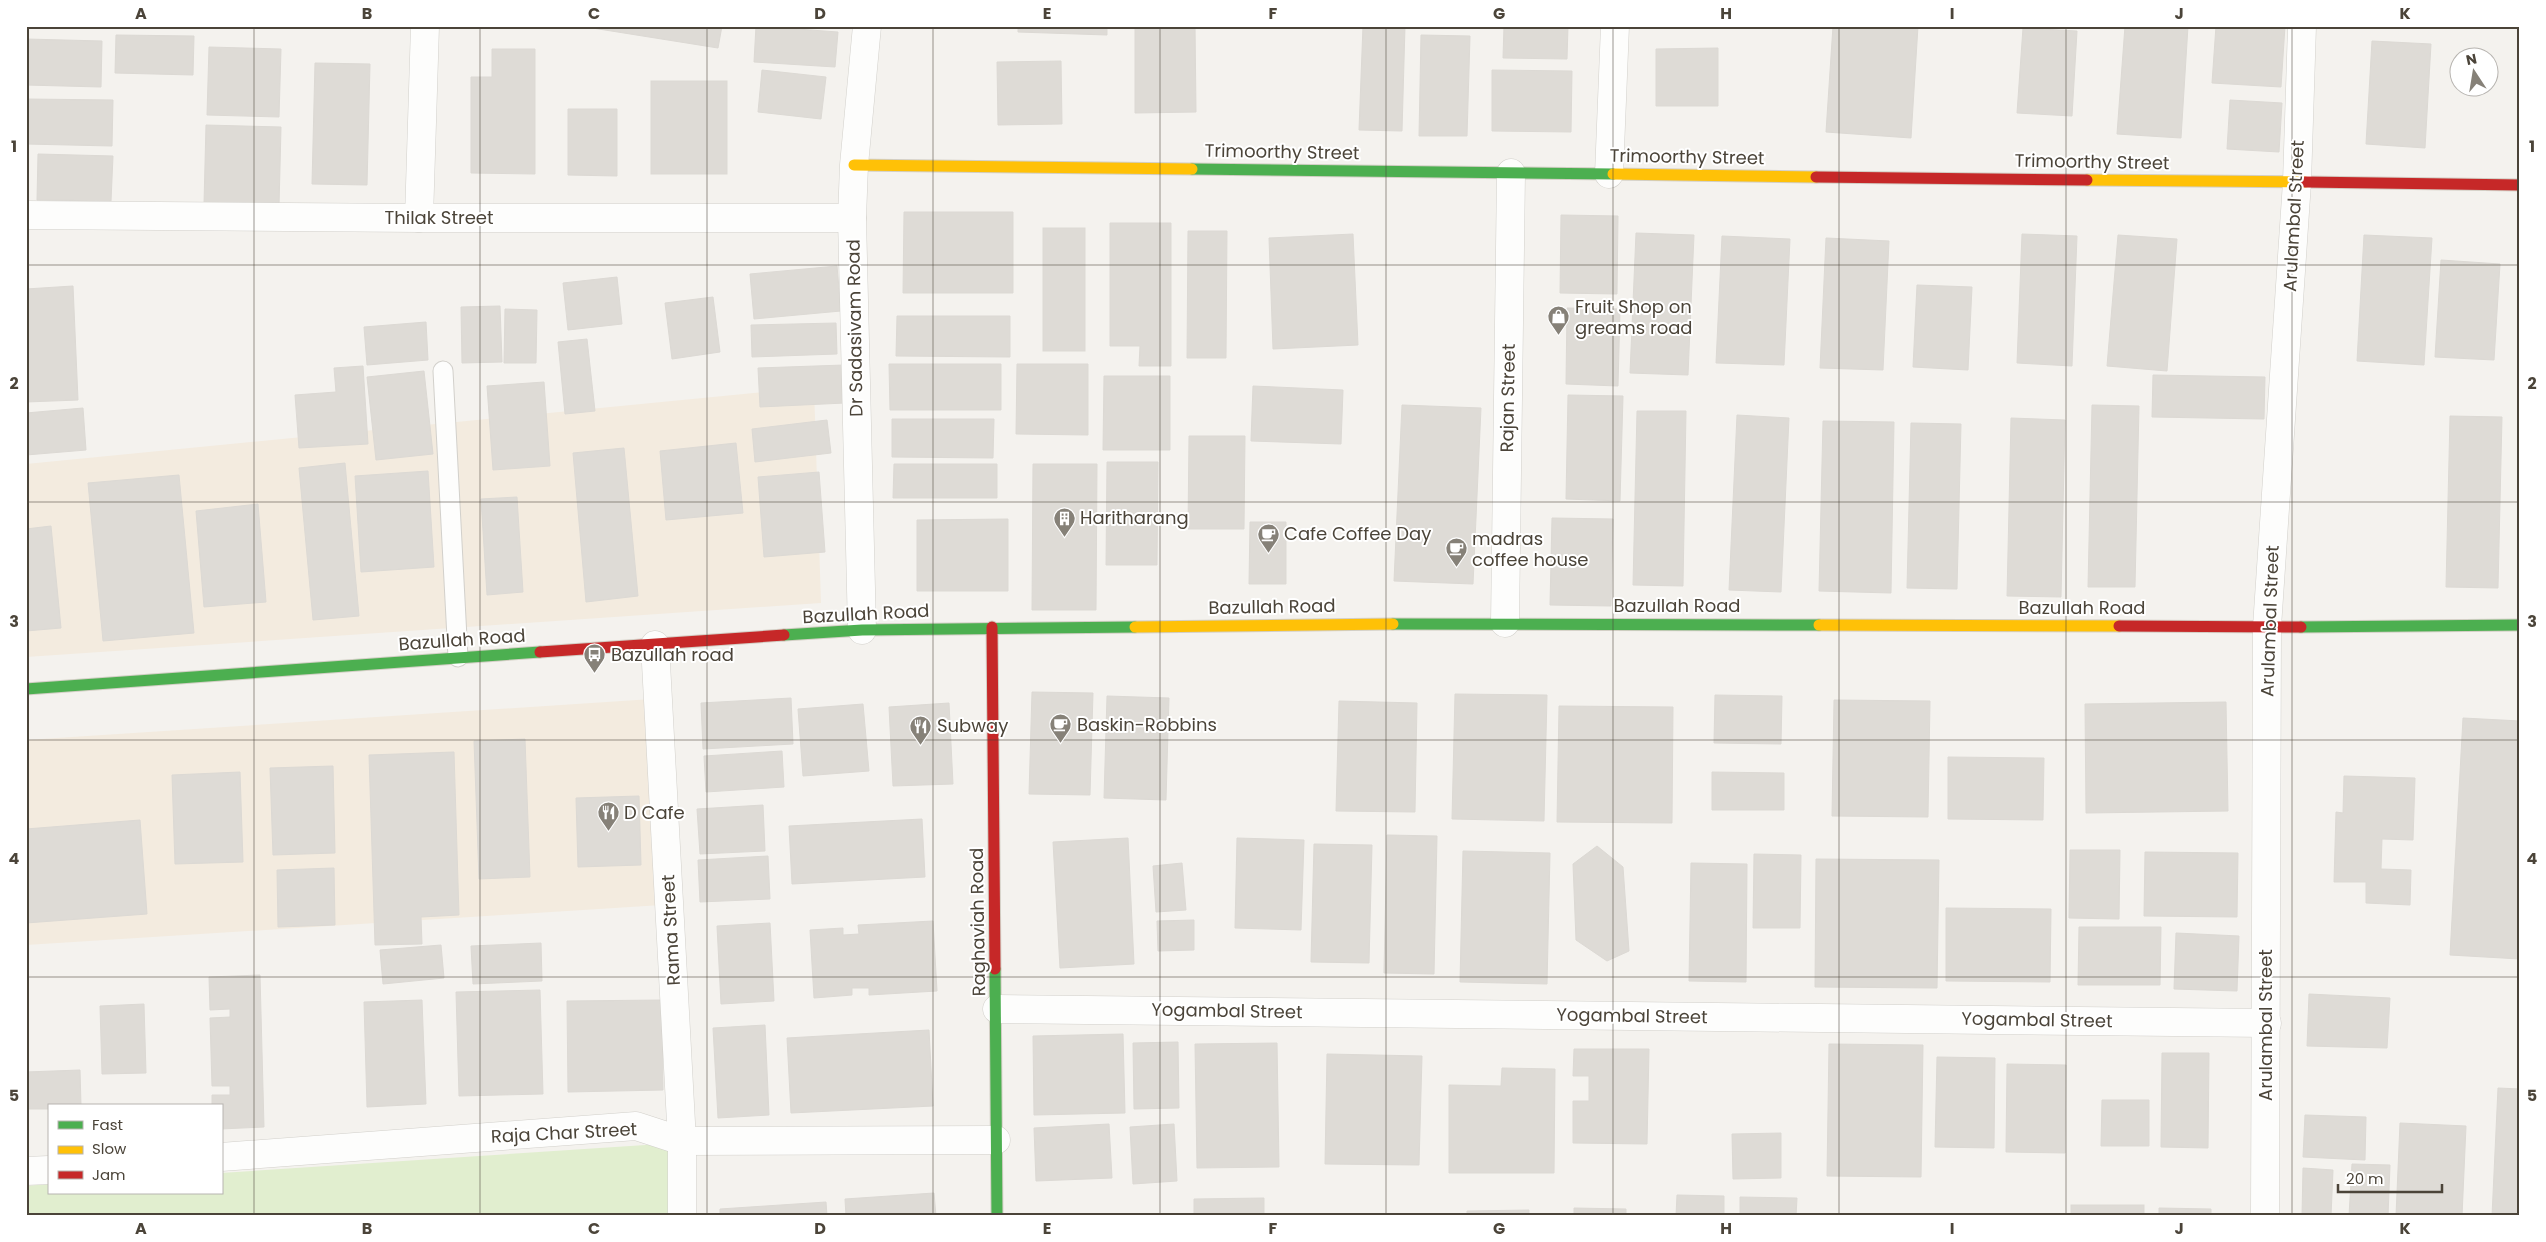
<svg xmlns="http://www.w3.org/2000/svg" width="2546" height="1242" viewBox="0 0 2546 1242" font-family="Poppins,sans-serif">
<rect width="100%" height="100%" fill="#f4f2ee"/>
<!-- commercial -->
<g fill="#f3ebdf">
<path d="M814,387L821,603L26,657V464Z"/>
<path d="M652,699L662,905L26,945V740Z"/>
</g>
<!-- green -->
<path fill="#e1eecf" d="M676,1143L678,1216H26V1186L49,1184V1193H221V1173Z"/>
<!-- building -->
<g fill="#dedbd6" stroke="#dcd9d4">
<path d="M580,26H722L718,48Z"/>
<path d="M756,26L838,32L835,67L754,62Z"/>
<path d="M1018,26H1107V35L1018,32Z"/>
<path d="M1135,26H1195L1196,112L1135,113Z"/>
<path d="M1363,26H1405L1402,131L1359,130Z"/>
<path d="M1504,26H1568L1567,59L1503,58Z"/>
<path d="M1833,26H1918L1911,138L1826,132Z"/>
<path d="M2125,26H2188L2181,138L2117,134Z"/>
<path d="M2216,26H2285L2281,87L2212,83Z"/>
<path d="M2411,26H2450V28Z"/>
<path d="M2023,28L2077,31L2072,116L2017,113Z"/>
<path d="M116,35L194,36L193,75L115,73Z"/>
<path d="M1421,35L1470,36L1467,136H1419Z"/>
<path d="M26,39L102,41L101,87L26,85Z"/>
<path d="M2372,41L2431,44L2425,148L2366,144Z"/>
<path d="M209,47L281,49L279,117L207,115Z"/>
<path d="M1718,48V106H1656V49Z"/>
<path d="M492,49H535V174L471,173V77H492Z"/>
<path d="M1061,61L1062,124L998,125L997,62Z"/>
<path d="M315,63L370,64L367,185L312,184Z"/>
<path d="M762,70L826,77L821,119L758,112Z"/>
<path d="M1492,70L1572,71L1571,132L1492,131Z"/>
<rect x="651" y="81" width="76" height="93"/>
<path d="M27,99L113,100L112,146L26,144Z"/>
<path d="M2230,100L2282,103L2279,152L2227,149Z"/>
<path d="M568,109H617V176L568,175Z"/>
<path d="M206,125L281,127L279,206L204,204Z"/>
<path d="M38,154L113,156L111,201L37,200Z"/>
<path d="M904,212H1013V293H903Z"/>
<path d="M1561,215L1618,216L1617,294L1560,293Z"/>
<path d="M1110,223H1171V366H1139L1140,346H1110Z"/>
<rect x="1043" y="228" width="42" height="123"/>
<path d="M1188,231H1227L1226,358H1187Z"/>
<path d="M1636,233L1694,235L1688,375L1630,373Z"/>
<path d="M1353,234L1358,345L1273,349L1269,238Z"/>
<path d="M2022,234L2077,236L2072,366L2017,363Z"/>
<path d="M2118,235L2177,239L2167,371L2107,366Z"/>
<path d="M2364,235L2432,238L2424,365L2357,361Z"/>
<path d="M1722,236L1790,239L1784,365L1716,363Z"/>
<path d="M1826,238L1889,241L1883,370L1820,368Z"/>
<path d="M2441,260L2500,264L2494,360L2435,357Z"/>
<path d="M837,266L841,311L754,319L750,274Z"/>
<path d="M617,277L622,324L568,330L563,283Z"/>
<path d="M1917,285L1972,287L1968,370L1913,367Z"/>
<path d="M73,286L78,400L26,402V289Z"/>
<path d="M713,297L720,352L672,359L665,303Z"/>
<path d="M500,306L502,362L462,363L461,307Z"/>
<path d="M1567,308L1620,309L1618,386L1566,384Z"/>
<path d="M505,309L537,310L536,363H504Z"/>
<path d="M897,316H1010V357L896,356Z"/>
<path d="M426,322L428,360L367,365L364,327Z"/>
<path d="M836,323L837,354L752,357L751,325Z"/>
<path d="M587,339L595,411L565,414L558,342Z"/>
<path d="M889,364H1001V410H890Z"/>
<path d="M1017,364H1088V435L1016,434Z"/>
<path d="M844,365L845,403L760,407L758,368Z"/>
<path d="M363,366L368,444L299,448L295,395L336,392L334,368Z"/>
<path d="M424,371L433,454L376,460L367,377Z"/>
<path d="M2153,375L2265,377L2264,419L2152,417Z"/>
<path d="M1104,376H1170V450H1103Z"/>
<path d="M544,382L550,466L493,470L487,386Z"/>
<path d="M1253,386L1343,390L1341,444L1251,441Z"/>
<path d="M1568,395L1623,396L1620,501L1566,499Z"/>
<path d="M1402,405L1481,408L1473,584L1394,581Z"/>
<path d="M2092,405L2139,406L2135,587H2088Z"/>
<path d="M83,408L86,450L26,455V413Z"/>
<path d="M1637,411H1686L1683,586L1633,585Z"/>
<path d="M1737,415L1789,418L1781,592L1729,590Z"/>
<path d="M2450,416L2502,417L2498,588L2446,587Z"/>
<path d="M2011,418L2065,420L2061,597L2007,596Z"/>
<path d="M892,419H994L993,458L892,457Z"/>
<path d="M827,420L831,453L755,462L752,429Z"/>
<path d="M1823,421L1894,422L1891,593L1819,591Z"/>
<path d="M1911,423L1961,424L1957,589L1907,588Z"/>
<path d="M1189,436H1245L1244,529H1188Z"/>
<path d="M736,443L743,513L666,520L660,451Z"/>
<path d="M624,448L638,596L586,602L573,453Z"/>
<path d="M1107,462H1158L1157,565H1106Z"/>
<path d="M345,463L359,616L313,620L299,468Z"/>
<path d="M894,464H997V498H893Z"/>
<path d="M1033,464H1097L1096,610H1032Z"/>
<path d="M428,471L434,567L361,572L355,476Z"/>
<path d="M819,472L825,552L764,557L758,477Z"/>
<path d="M179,475L194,633L103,641L88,483Z"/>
<path d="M517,497L523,592L487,595L481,499Z"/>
<path d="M258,504L266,602L204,607L196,511Z"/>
<path d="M1552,518L1613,519L1611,606L1550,605Z"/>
<path d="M1008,519V591H917V520Z"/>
<path d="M1250,522H1286V584H1249Z"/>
<path d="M51,526L61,628L26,631V529Z"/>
<path d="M1032,692L1093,693L1090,795L1029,794Z"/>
<path d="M1455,694L1547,695L1544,821L1452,819Z"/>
<path d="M1715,695L1782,696L1781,744L1714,743Z"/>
<path d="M1107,696L1169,698L1166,800L1104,798Z"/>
<path d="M791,698L793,744L703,749L701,703Z"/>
<path d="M1834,700L1930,701L1928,817L1832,816Z"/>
<path d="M1339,701L1417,703L1415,812L1336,811Z"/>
<path d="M2226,702L2228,811L2086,813L2085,704Z"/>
<path d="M949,703L953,784L893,786L889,707Z"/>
<path d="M863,704L869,771L803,776L798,709Z"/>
<path d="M1559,706L1673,707L1672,823L1557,822Z"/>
<path d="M2463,718L2520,721V959L2450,955Z"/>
<path d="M525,739L530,877L479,879L474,741Z"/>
<path d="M782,751L784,787L706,792L704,756Z"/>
<path d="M454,752L459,915L421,917L422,944L375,945L369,755Z"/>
<path d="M1948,757L2044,758L2043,820L1948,819Z"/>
<path d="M333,766L335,853L273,855L270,768Z"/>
<path d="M240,772L243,862L175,864L172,775Z"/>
<path d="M1712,772L1784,773V810H1712Z"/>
<path d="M2344,776L2415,778L2413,840L2382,839L2381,869L2411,870L2410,905L2366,903V882H2334L2336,812L2343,813Z"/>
<path d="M639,796L641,865L578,867L576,798Z"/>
<path d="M763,805L765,851L700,854L697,809Z"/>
<path d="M922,819L925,877L792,884L789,826Z"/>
<path d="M140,820L147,914L26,923V829Z"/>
<path d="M1387,835L1437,836L1434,974L1384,973Z"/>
<path d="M1128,838L1134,964L1060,968L1053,842Z"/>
<path d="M1237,838L1304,840L1301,930L1235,928Z"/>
<path d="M1314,844L1372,845L1369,963L1311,962Z"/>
<path d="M1597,846L1623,867L1629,951L1607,961L1576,940L1573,864Z"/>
<path d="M2070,850H2120L2119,919L2069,918Z"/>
<path d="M1463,851L1550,853L1547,984L1460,982Z"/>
<path d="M2145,852L2238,853L2237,917L2144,916Z"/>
<path d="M1754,854L1801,855L1800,928H1753Z"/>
<path d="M768,856L770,899L700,902L698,860Z"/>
<path d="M1816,859L1939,860L1937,988L1815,987Z"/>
<path d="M1182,863L1186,910L1156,912L1153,866Z"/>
<path d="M1691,863L1747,864L1746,982L1689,981Z"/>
<path d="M334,868L335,925L278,927L277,870Z"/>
<path d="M1946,908L2051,909L2050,982L1946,981Z"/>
<path d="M1194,920V950L1158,951L1157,921Z"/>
<path d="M933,921L937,991L869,995V988H852V995L814,998L810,930L843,928V935L859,934L858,925Z"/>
<path d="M770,923L774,1001L721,1004L717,926Z"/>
<path d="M2079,927H2161L2160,985H2078Z"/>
<path d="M2176,933L2239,936L2237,991L2174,989Z"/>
<path d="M541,943L542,981L473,984L471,946Z"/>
<path d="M441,945L444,978L383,984L380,950Z"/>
<path d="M260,975L264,1127L221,1129V1106H212V1095H230V1086H212L210,1018L230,1017V1009L210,1010L209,977Z"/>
<path d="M540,990L543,1094L459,1096L456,992Z"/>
<path d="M2309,994L2390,998L2387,1048L2307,1046Z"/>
<path d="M422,1000L426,1104L367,1107L364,1002Z"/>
<path d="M662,1000L663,1090L568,1092L567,1001Z"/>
<path d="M144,1004L146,1073L102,1074L100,1006Z"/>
<path d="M765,1025L769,1115L718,1118L713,1028Z"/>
<path d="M929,1030L933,1106L791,1113L787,1038Z"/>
<path d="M1123,1034L1125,1113L1034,1115L1033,1036Z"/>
<path d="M1178,1042L1179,1108L1134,1109L1133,1043Z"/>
<path d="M1277,1043L1279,1167L1197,1168L1195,1044Z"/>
<path d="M1829,1044L1923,1045L1921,1177L1827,1176Z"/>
<path d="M1574,1049H1649L1647,1144L1573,1143V1101H1589V1076H1573Z"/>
<path d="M2162,1053H2209L2208,1148L2161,1147Z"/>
<path d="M1327,1054L1422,1056L1419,1165L1325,1164Z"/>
<path d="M1937,1057L1995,1058L1994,1148L1935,1147Z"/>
<path d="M2007,1064L2066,1065L2065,1153L2006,1152Z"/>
<path d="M1502,1068L1555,1069L1554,1173H1449V1085L1501,1086Z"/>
<path d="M80,1070L81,1106H49V1109H26V1072Z"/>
<path d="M2498,1088L2520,1089V1216H2492Z"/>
<path d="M2102,1100H2149V1146H2101Z"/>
<path d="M2305,1115L2366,1117L2365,1160L2303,1157Z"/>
<path d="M2400,1123L2466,1126L2462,1216H2396Z"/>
<path d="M1109,1124L1112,1178L1036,1181L1034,1128Z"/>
<path d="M1174,1124L1177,1181L1133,1184L1130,1127Z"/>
<path d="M1781,1133V1178L1733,1179L1732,1134Z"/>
<path d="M2352,1164L2390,1165L2388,1216H2349Z"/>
<path d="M2303,1168L2333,1170L2331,1216H2302Z"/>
<path d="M934,1193L936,1216H846L845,1199Z"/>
<path d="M1677,1195L1724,1196V1216H1676Z"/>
<path d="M1740,1197L1797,1198L1796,1216H1740Z"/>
<path d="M1264,1198V1216H1194V1199Z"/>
<path d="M826,1202L827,1216H720V1209Z"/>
<rect x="2071" y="1205" width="73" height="11"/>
<path d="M1574,1208L1626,1209V1216H1574Z"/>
<path d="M2159,1208L2211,1209V1216H2159Z"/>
<path d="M1529,1210V1216H1467V1211Z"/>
</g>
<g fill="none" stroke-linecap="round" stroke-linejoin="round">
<defs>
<path id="lane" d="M443,371L458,657"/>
<g id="street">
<path d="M1609,174L1615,26"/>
<path d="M26,215L419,218H852"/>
<path d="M419,218L425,26"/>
<path d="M1505,623L1511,173"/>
<path d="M862,630L852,218L854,165L867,26"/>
<path d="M655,645L682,1141V1216"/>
<path d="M997,1009L2267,1023"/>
<path d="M221,1157L636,1126L682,1141L996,1140"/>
<path d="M26,1171L49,1170"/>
<path d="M2265,1216L2267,627L2297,182L2302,26"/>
</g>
<g id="fast">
<path d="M1192,169L1613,174"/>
<path d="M1393,624L1819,625"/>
<path d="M2301,627L2520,625"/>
<path d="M784,635L862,630L1135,627"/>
<path d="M26,689L540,652"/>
<path d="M995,969L997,1216"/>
</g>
<g id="slow">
<path d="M854,165L1192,169"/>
<path d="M1613,174L1816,177"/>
<path d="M2087,180L2305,182"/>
<path d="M1819,625L2119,626"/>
<path d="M1135,627L1393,624"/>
</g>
<g id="jam">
<path d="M1816,177L2087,180"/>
<path d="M2305,182L2520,185"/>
<path d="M2119,626L2301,627"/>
<path d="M992,627L995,969"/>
<path d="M540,652L784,635"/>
</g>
</defs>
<!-- lane casing -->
<use href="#lane" stroke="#d2d0cb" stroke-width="21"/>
<!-- street casing -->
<use href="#street" stroke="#d2d0cb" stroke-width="29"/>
<!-- fast casing -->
<use href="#fast" stroke="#d3cfc5" stroke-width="13"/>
<!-- slow casing -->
<use href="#slow" stroke="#d3cfc5" stroke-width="13"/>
<!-- jam casing -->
<use href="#jam" stroke="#d3cfc5" stroke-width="13"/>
<!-- lane -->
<use href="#lane" stroke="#fdfdfc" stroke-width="19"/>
<!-- street -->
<use href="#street" stroke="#fdfdfc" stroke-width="28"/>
<!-- fast -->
<use href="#fast" stroke="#4caf50" stroke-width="11"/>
<!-- slow -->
<use href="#slow" stroke="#ffc107" stroke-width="11"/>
<!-- jam -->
<use href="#jam" stroke="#c62828" stroke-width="11"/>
</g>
<!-- grid -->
<path fill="none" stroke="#4b4439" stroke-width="1" stroke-opacity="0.55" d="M254,26V1216M480,26V1216M707,26V1216M933,26V1216M1160,26V1216M1386,26V1216M1613,26V1216M1839,26V1216M2066,26V1216M2292,26V1216M26,265H2520M26,502H2520M26,740H2520M26,977H2520"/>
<!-- icons -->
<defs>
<symbol id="shop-pin" viewBox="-11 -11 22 30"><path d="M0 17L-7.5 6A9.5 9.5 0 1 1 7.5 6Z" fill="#868178" stroke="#fff"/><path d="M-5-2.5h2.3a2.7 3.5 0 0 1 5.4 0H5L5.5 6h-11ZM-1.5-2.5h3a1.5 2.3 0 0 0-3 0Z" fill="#fff"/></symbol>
<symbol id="building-pin" viewBox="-11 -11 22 30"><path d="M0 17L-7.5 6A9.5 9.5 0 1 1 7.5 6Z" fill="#868178" stroke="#fff"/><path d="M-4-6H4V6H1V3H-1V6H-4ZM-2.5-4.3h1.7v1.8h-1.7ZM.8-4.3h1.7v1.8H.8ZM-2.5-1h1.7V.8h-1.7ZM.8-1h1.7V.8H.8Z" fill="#fff"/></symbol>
<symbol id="cafe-pin" viewBox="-11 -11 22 30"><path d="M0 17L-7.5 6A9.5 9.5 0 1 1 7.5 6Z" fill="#868178" stroke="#fff"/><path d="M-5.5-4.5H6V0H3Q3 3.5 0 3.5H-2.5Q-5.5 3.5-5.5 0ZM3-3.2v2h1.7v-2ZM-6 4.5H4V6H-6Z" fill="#fff"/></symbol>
<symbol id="bus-pin" viewBox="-11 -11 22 30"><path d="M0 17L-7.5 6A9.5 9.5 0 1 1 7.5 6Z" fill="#868178" stroke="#fff"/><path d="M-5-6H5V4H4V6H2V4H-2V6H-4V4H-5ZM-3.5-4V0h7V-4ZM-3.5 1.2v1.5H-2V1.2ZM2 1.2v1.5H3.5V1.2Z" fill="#fff"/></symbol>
<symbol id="restaurant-pin" viewBox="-11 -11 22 30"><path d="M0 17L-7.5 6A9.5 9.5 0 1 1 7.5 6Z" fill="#868178" stroke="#fff"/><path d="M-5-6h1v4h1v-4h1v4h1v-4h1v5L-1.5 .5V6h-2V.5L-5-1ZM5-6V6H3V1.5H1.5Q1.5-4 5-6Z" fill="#fff"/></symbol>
</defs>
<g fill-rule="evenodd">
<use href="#shop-pin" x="1546" y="304" width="25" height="34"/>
<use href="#building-pin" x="1052" y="506" width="25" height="34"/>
<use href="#cafe-pin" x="1256" y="522" width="25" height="34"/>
<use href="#cafe-pin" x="1444" y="536" width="25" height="34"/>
<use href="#bus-pin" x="582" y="642" width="25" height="34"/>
<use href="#cafe-pin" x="1048" y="712" width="25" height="34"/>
<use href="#restaurant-pin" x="908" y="714" width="25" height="34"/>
<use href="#restaurant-pin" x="596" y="800" width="25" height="34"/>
</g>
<g text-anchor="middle" stroke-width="4" stroke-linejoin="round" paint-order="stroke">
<!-- street labels -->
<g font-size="18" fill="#4b4439" stroke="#fff">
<text transform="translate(1282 152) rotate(1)" y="6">Trimoorthy Street</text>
<text transform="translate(1687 157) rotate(1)" y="6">Trimoorthy Street</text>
<text transform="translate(2092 162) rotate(1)" y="6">Trimoorthy Street</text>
<text transform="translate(2294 216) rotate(-87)" y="6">Arulambal Street</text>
<text x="439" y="224">Thilak Street</text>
<text transform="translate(855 328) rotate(-91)" y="6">Dr Sadasivam Road</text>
<text transform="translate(1508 398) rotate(-89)" y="6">Rajan Street</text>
<text x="1677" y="612">Bazullah Road</text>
<text transform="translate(1272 607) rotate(-1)" y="6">Bazullah Road</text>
<text x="2082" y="614">Bazullah Road</text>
<text transform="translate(866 614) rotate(-3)" y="6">Bazullah Road</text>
<text transform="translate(2270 621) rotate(-88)" y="6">Arulambal Street</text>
<text transform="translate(462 640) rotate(-4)" y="6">Bazullah Road</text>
<text transform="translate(978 922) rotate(-91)" y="6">Raghaviah Road</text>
<text transform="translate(671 930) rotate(-93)" y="6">Rama Street</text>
<text transform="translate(1227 1011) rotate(1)" y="6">Yogambal Street</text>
<text transform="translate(1632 1016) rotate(1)" y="6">Yogambal Street</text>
<text transform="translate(2037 1020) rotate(1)" y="6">Yogambal Street</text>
<text transform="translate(2266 1025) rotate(-90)" y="6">Arulambal Street</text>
<text transform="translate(564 1133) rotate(-3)" y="6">Raja Char Street</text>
</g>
<!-- poi labels -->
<g font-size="18" fill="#4b4439" stroke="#fff" text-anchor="start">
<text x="1575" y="313">Fruit Shop on<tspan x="1575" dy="21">greams road</tspan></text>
<text x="1080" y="524">Haritharang</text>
<text x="1284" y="540">Cafe Coffee Day</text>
<text x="1472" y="545">madras<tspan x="1472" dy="21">coffee house</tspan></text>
<text x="611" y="661">Bazullah road</text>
<text x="1077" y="731">Baskin-Robbins</text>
<text x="937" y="732">Subway</text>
<text x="624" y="819">D Cafe</text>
</g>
</g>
<!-- border -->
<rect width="2546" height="1242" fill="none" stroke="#ffffff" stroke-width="55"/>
<!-- legend -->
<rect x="48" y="1104" width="175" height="90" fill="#ffffff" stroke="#b7b4b0"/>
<rect x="58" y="1121" width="25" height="8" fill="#4caf50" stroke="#b7b4b0"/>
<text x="92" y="1130" font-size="15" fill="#4b4439">Fast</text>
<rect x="58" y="1146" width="25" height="8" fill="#ffc107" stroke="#b7b4b0"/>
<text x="92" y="1154" font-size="15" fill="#4b4439">Slow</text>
<rect x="58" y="1171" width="25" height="8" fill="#c62828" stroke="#b7b4b0"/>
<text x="92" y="1180" font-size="15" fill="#4b4439">Jam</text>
<!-- north arrow -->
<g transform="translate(2474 72) rotate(348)"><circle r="24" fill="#ffffff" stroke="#b7b4b0"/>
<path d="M0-4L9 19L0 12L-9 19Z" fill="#868178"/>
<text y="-8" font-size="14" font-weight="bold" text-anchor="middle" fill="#4b4439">N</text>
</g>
<!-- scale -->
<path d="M2338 1184v8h104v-8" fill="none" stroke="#4b4439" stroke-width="2.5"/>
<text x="2346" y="1184" font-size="15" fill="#4b4439" stroke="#ffffff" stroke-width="4" paint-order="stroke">20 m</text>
<rect x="28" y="28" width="2490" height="1186" fill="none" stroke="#4b4439" stroke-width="2"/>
<g font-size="16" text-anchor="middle" font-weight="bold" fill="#4b4439">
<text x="141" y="19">A</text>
<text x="367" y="19">B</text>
<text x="594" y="19">C</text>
<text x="820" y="19">D</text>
<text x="1047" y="19">E</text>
<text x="1273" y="19">F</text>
<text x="1499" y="19">G</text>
<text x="1726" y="19">H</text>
<text x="1952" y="19">I</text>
<text x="2179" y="19">J</text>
<text x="2405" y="19">K</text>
<text x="14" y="152">1</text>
<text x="2532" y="152">1</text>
<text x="14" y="389">2</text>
<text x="2532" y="389">2</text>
<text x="14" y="627">3</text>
<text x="2532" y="627">3</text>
<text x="14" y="864">4</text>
<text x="2532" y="864">4</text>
<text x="14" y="1101">5</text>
<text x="2532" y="1101">5</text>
<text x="141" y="1234">A</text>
<text x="367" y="1234">B</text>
<text x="594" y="1234">C</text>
<text x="820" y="1234">D</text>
<text x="1047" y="1234">E</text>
<text x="1273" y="1234">F</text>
<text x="1499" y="1234">G</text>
<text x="1726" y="1234">H</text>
<text x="1952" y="1234">I</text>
<text x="2179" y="1234">J</text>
<text x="2405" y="1234">K</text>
</g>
</svg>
